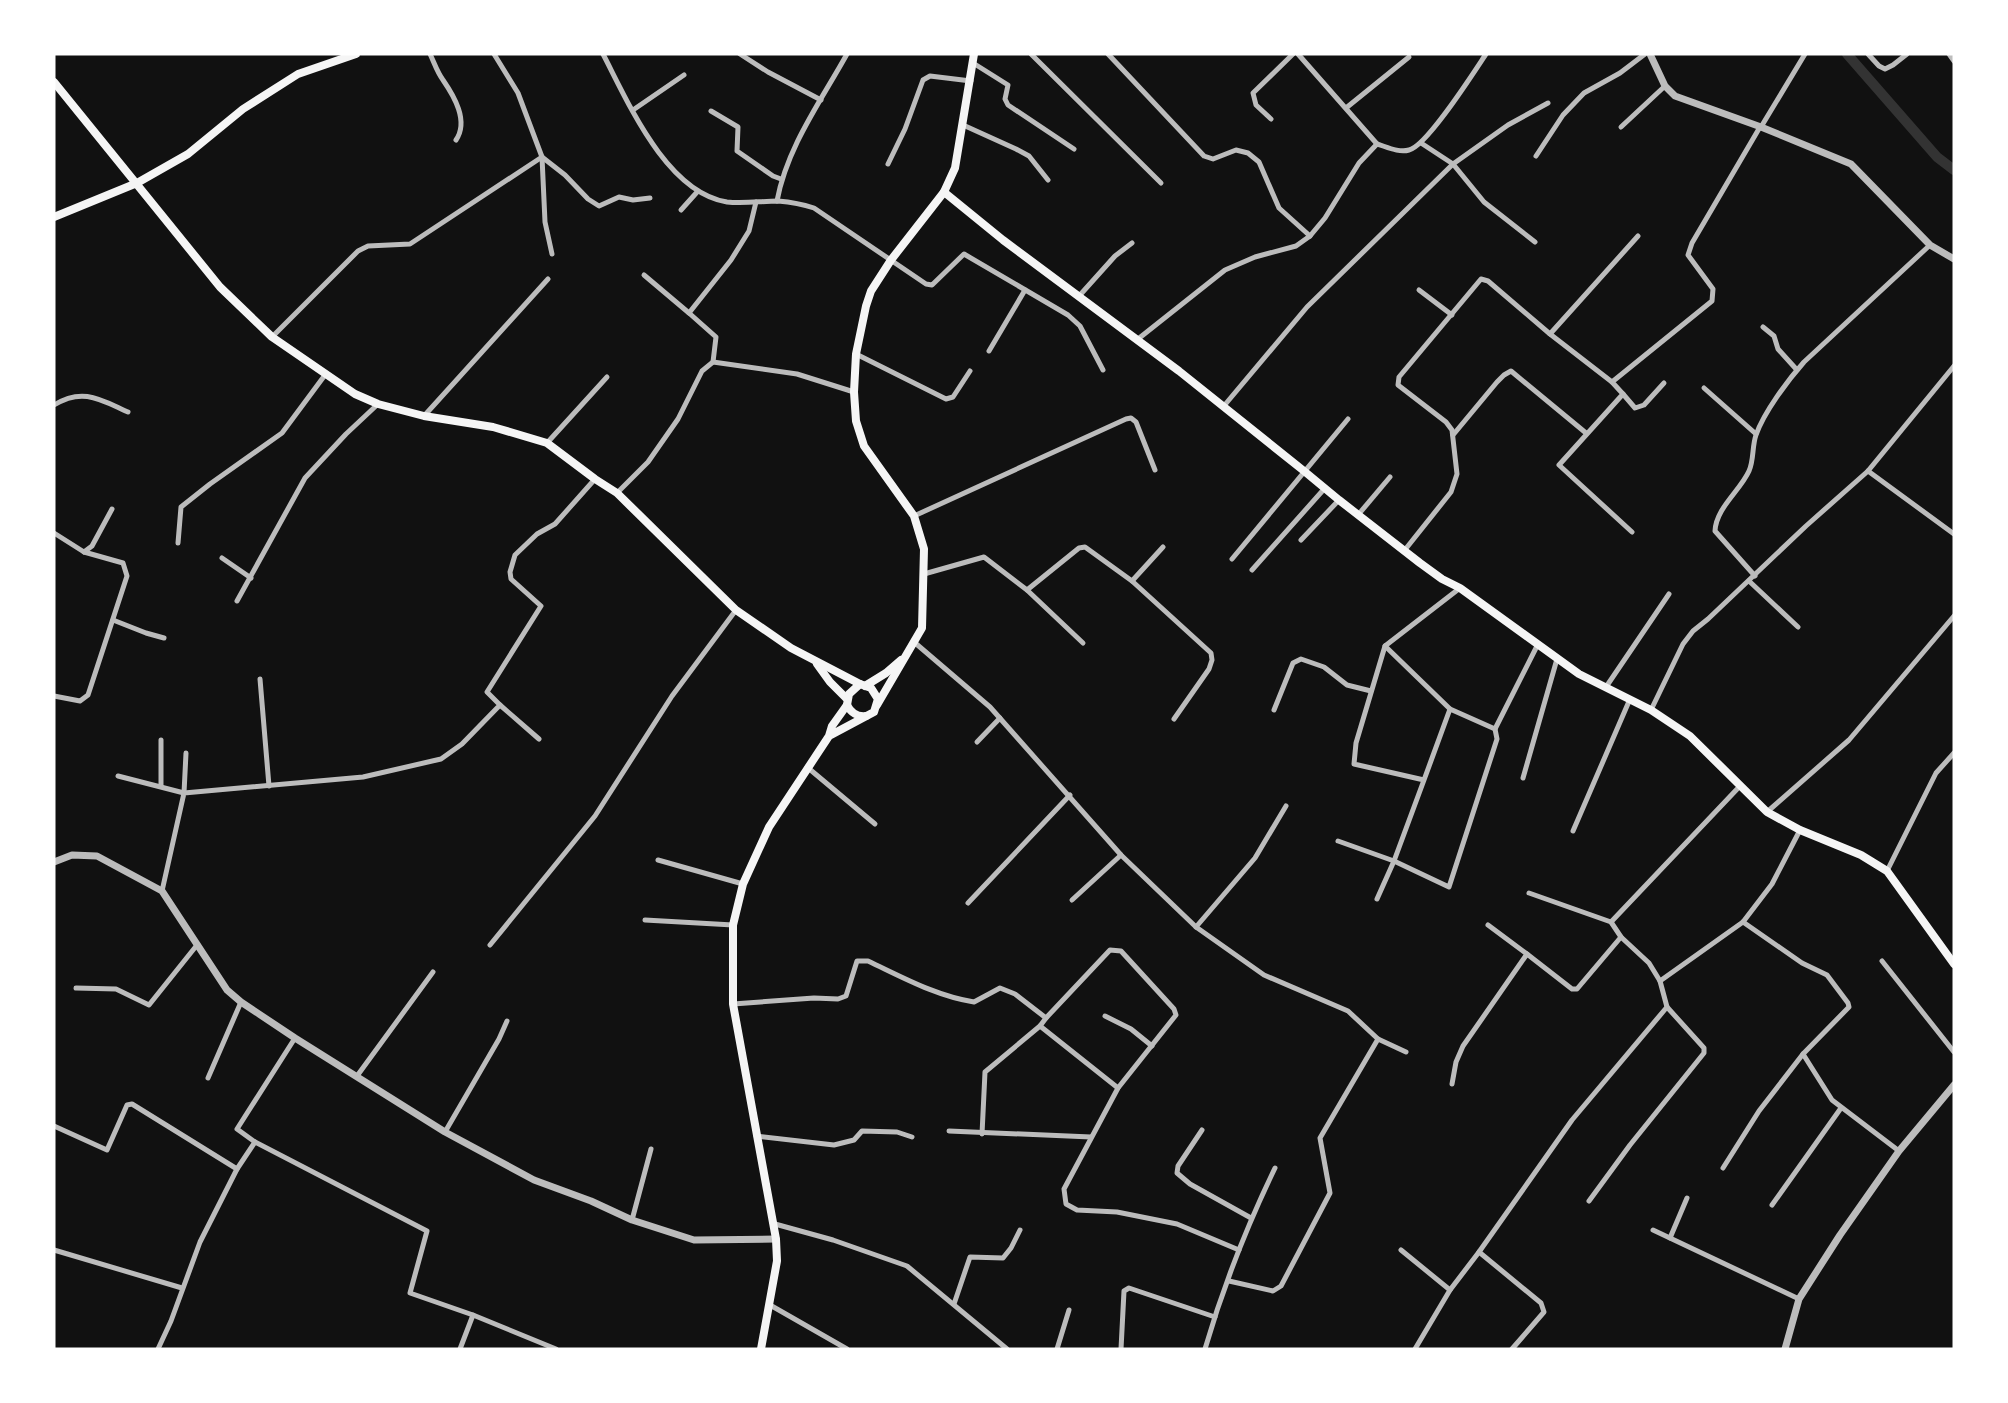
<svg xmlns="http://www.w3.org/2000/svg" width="2008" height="1403" viewBox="0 0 2008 1403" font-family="Jost,sans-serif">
<rect width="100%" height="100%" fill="#111"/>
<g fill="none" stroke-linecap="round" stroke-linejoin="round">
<!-- canal -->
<path stroke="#333" stroke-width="10" d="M1847,54L1937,157L1954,170"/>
<!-- minor -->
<g stroke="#bcbcbc" stroke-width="5">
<path d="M430,54C434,62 437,72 443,80C454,96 469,121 456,140"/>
<path d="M494,54L518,93L542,157L565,175L588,199L599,206L619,197L633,200L650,198"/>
<path d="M603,54C628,102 666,192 727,202C744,204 761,201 778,201C790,202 802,204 814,208L926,284L932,285L964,254L1068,315L1080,326L1103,370"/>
<path d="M740,54L768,72L821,100"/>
<path d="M1031,54L1161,183"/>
<path d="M1108,54L1204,156L1213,159L1236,150L1248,153L1259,162L1279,208L1310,236"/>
<path d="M1298,54L1377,144"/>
<path d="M1868,54L1879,66L1885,69L1893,65L1907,54"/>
<path d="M1949,54L1954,61"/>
<path d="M973,63L1008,85L1005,99L1008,105L1074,149"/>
<path d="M1346,108L1409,57"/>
<path d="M633,110L684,75"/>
<path d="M711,111L738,127L737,151L773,176L781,179"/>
<path d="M1271,119L1256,105L1253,93L1293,54"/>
<path d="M963,125L1016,149L1029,156L1048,180"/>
<path d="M1621,127L1665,86"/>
<path d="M1761,127L1805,54"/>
<path d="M1421,143L1453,164L1484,202L1535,242"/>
<path d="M1536,156L1563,115L1584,93L1620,73L1645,54"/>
<path d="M542,157L545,222L552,254"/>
<path d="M888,164L905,129L923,80L930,76L971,81"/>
<path d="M777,201C787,147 821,101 847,54"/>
<path d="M681,210L698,191"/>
<path d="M644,275L689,313"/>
<path d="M1419,290L1452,315"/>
<path d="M1080,295L1115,256L1132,243"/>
<path d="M1763,327L1774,336L1778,349L1797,370"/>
<path d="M1550,334L1638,236"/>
<path d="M272,337L358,251L368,246L410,244L542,157"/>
<path d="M1138,339L1225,270L1255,257L1296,246L1310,236L1325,218L1359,163L1377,144C1387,147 1399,153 1409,150C1427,146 1474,72 1486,54"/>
<path d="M989,351L1025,290"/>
<path d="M856,354L946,399L953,397L970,371"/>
<path d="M713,362L716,337L689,313L731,260L749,231L756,202"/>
<path d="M1704,388L1756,434"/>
<path d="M1623,394L1635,408L1644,405L1664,383"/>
<path d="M54,405C83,387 101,400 128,412"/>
<path d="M1223,407L1307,307L1453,164L1508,125L1548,103"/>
<path d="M424,416L548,279"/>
<path d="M1453,435L1497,382L1504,375L1511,371L1586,433"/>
<path d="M547,443L607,377"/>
<path d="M1868,471L1954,534"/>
<path d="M617,493L648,462L678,419L702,371L713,362L797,374L854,392"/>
<path d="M1358,515L1390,477"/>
<path d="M914,516L1126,419L1131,418L1136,422L1155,470"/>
<path d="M1632,532L1559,465L1623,394L1612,382L1712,301L1713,289L1688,255L1692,243L1760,127"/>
<path d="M54,533L84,552L123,563L127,576L88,695L80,701L54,696"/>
<path d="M1301,540L1339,500"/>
<path d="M178,543L181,507L210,484L282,433L325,375"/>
<path d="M1404,551L1451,492L1457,474L1452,430L1446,422L1398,385L1399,377L1481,279L1488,281L1550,334L1612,382"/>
<path d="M84,552L92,546L112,509"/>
<path d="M222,558L251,578"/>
<path d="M1232,559L1348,419"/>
<path d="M1252,570L1325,488"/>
<path d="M924,574L984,557L1027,590L1079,548L1085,547L1132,581L1163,547"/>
<path d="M1755,576L1715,531C1716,508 1740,491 1749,471C1754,460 1752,446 1756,435C1764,412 1788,380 1804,362L1930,245"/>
<path d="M1132,581L1211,653L1212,660L1209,669L1174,719"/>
<path d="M1749,581L1798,627"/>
<path d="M1027,590L1083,643"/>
<path d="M237,601L305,478L346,434L378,404"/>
<path d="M113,620L146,633L164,638"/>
<path d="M914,642L990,707L1121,855L1196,927L1264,975L1348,1011L1378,1039L1406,1052"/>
<path d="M1385,646L1450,709"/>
<path d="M260,679L269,786"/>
<path d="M1606,687L1669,594"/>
<path d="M500,705L539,739"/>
<path d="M1274,710L1293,663L1301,659L1324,667L1347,685L1371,691"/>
<path d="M1651,710L1683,644L1693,631L1708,619L1806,526L1868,471L1954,366"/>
<path d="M1495,729L1537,646"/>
<path d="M977,742L1000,718"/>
<path d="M807,767L875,824"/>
<path d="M118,776L184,793L186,753"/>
<path d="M1523,778L1557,659"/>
<path d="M1424,780L1394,861L1449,887L1497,739L1495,729L1450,709L1424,780L1354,764L1356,743L1385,646L1460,588"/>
<path d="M161,786V740"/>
<path d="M1767,812L1849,740L1954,616"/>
<path d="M1573,831L1630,699"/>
<path d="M1338,841L1394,861L1377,899"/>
<path d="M658,860L743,884"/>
<path d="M1887,871L1936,773L1954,753"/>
<path d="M162,891L184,793L363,777L441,759L462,744L500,705L487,692L541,606L511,579L510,572L515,555L537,534L555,524L595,479"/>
<path d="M1529,893L1611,922L1621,937L1649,963L1660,981"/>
<path d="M1072,900L1121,855"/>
<path d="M968,903L1070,795"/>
<path d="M645,920L733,925"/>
<path d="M1611,922L1740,786"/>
<path d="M1743,922L1802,963L1827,975L1848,1003L1849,1007L1803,1054L1832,1100L1899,1151"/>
<path d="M1488,925L1527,954"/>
<path d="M1196,927L1255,858L1286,806"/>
<path d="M490,945L595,816L672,696L736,610"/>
<path d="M1882,961L1954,1052"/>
<path d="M76,988L116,989L149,1005L197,945"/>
<path d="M733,1004L814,998L838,999L846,996L857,961H868C902,977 936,996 974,1002L1000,988L1015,994L1046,1018"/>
<path d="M1105,1016L1131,1029L1152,1046"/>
<path d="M1040,1026L1118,1088"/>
<path d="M295,1038L237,1129L255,1142L427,1231L410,1293L473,1315L556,1349"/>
<path d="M357,1076L433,972"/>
<path d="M208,1078L241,1002"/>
<path d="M1452,1084L1456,1062L1463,1046L1527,954L1572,989H1577L1621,937"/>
<path d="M54,1126L107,1150L127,1105L132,1104L237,1169L200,1242L171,1321L158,1349"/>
<path d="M1202,1130L1178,1166L1177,1173L1190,1184L1251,1218"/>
<path d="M949,1131L1091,1137"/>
<path d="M445,1132L499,1039L507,1021"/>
<path d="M982,1134L985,1072L1040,1026L1046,1018L1110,950L1121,951L1174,1009L1176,1015L1118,1088L1064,1189L1066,1204L1077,1210L1117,1212L1177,1224L1239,1250"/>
<path d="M756,1136L834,1145L854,1140L862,1131L897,1132L912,1137"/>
<path d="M1723,1168L1759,1111L1803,1054"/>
<path d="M237,1169L255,1142"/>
<path d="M1589,1201L1630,1145L1704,1053V1048L1667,1007"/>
<path d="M1772,1205L1841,1108"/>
<path d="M632,1220L651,1149"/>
<path d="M775,1224L833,1240L907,1266L1007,1349"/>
<path d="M1653,1230L1799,1299"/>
<path d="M1670,1238L1687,1198"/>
<path d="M54,1250L182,1288"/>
<path d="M1401,1250L1450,1290"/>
<path d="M1479,1252L1541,1303L1544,1312L1512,1349"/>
<path d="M1229,1281L1273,1291L1281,1286L1330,1193L1320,1138L1378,1039"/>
<path d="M954,1304L970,1257L1003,1258L1011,1248L1020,1230"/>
<path d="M770,1305L847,1349"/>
<path d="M460,1349L473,1315"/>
<path d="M1057,1349L1069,1310"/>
<path d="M1121,1349L1124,1291L1129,1288L1215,1317"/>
<path d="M1205,1349C1223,1287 1247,1226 1275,1168"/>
<path d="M1415,1349L1450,1290L1479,1252L1572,1120L1667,1007L1660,981L1743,922L1772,884L1800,830"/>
</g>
<!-- tertiary -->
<g stroke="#bcbcbc" stroke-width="7">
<path d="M1650,54L1665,86L1675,96L1761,127L1851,164L1930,245L1954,259"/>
<path d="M54,862L72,855L97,856L162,891L227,990L241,1002L295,1038L445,1132L534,1180L591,1201L632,1220L694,1240L776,1239"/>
<path d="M1785,1349L1799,1299L1840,1235L1899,1151L1954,1085"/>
</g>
<!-- secondary -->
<g stroke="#f5f5f5" stroke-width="8">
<path d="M944,192L1003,240L1179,371L1304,471L1339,500L1420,563L1442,579L1460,588L1579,674L1651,710L1690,736L1767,812L1800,830L1861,855L1887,871L1954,964"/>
<path d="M865,686L886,673L901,660"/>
<path d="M877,705L922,628L924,549L914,516L864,446L856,421L854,392L856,354L866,306L871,291L891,260L944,192L955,168L974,54"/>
</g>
<!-- primary -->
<g stroke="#f5f5f5" stroke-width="8">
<path d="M54,82L220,287L272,337L355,394L378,404L424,416L493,427L547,443L595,479L617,493L736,610L791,648L860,684"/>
<path d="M54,217L137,183L188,154L243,109L298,74L356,54"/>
<path d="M817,664L830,682L847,699"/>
<path d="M847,705C851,713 858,717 866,716"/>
<path d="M761,1349L777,1261L776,1239L733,1004V925L743,884L769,827L829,736L832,726L847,705L849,694L860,684L871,688L878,699L874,712L829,736"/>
</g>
</g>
<!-- border -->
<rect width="2008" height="1403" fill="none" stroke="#ffffff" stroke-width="111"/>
</svg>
